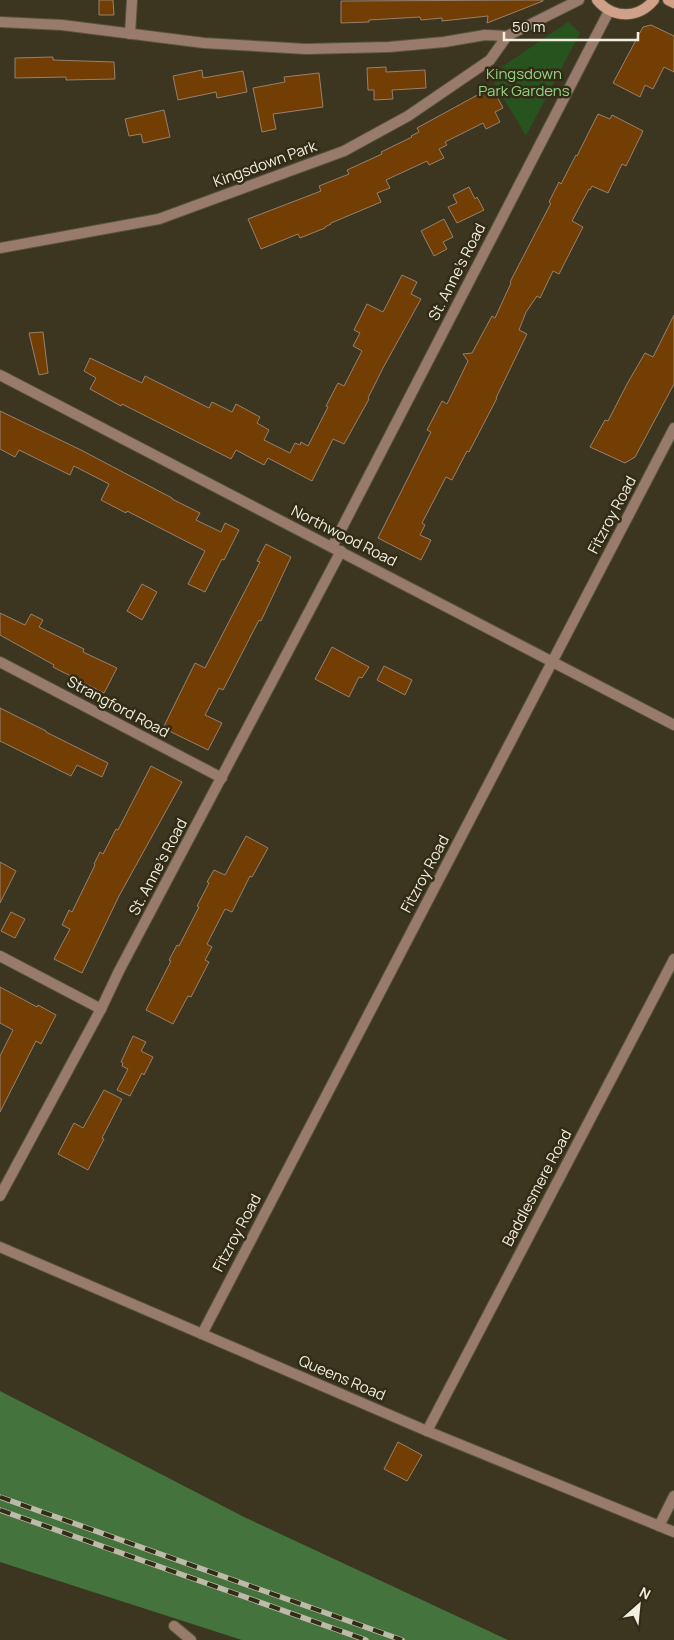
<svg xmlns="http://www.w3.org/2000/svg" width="674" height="1640" viewBox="0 0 674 1640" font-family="Manrope,sans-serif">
<rect width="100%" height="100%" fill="#3c3620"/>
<!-- green -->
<path fill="#26531e" d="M568,22L580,33L526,136L490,75Z"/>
<!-- forest -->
<path fill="#44733d" d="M0,1391L244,1517L508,1640H242L0,1562Z"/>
<!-- building -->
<g fill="#733e04" stroke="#96806f">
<path d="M99,0H113L114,15H99Z"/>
<path d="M543,0V1L487,23L488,16L442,21V18L421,20L420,17L369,20V22L341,23V1Z"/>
<path d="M651,25L674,36V72L664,67L653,89L645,85L640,97L613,83L643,27Z"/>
<path d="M53,57V60L114,62L115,79L66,80V77L15,78V58Z"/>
<path d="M386,67V72L425,70L426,88L392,90L393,99L374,100V90H368L367,68Z"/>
<path d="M202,70L203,78L243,71L247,92L217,98L216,92L178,100L173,76Z"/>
<path d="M319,73L323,107L273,114L276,129L262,132L253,88L285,82L284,77Z"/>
<path d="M492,87L503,108L495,112L500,122L486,129L483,123L445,142L447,145L439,149L444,158L429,165L427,161L386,180L390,188L377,193L381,202L331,223V224L325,227V228L300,238L298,234L261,249L248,219L321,191L319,186L349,174L347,170L382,154L381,152L412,137L411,136L419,132L417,128Z"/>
<path d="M164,110L170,137L143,143L141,134L129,136L125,119Z"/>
<path d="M598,114L610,119L612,115L643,131L626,166L622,164L608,193L592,186L590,190L589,189L572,221L583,227L559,274L553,271L540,298L537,296L526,312L519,330L527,334L496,398H497L469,452L467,451L452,480L446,477L422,523L425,525L420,535L431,540L421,560L378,538L431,432L427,430L442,401L447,404L468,361L463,354L472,353L492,316L495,318L511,283L510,282L550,205L551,204L549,202L559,182L561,184L576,155L577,156Z"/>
<path d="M469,187L475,199L477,197L484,210L457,223L448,207L457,203L453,195Z"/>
<path d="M444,219L453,237L443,242L447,249L434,256L421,231Z"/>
<path d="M402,275L417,282L411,294L421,299L383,368L368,398L369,399L344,444L333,439L312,481L268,458L264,465L236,450L231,459L122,404L121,406L90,389L96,378L84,371L90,358L142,383L145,376L209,408L212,402L232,412L236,404L260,417L257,423L269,430L264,440L290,453L295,443L300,445L301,442L308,446L328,407L326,406L338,383L344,386L362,351L353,346L360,333L354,330L367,304L383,312Z"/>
<path d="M674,315V384L635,457L625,463L590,447L605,420L608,421L627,384L645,353L653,357Z"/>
<path d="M43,332L48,373L39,375L29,333Z"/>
<path d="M0,411L81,450L172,498V499L200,513L196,520L221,532L225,523L239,530L224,560L222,559L205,592L188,584L205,551L127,511L126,513L101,500L109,484L74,466L70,475L19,450L15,457L0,449Z"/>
<path d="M266,544L291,557L261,621L259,620L223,690L219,688L205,715L222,723L208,750L163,728L195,663L205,668L260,562L257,561Z"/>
<path d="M142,584L157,592L142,620L127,611Z"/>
<path d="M0,613L25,625L31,614L43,620L39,627L84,649L83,652L117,668L104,693L53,667L54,665L0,635Z"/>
<path d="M332,647L369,667L362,678L359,677L349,697L315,679Z"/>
<path d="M384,666L412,680L405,695L377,680Z"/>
<path d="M0,708L46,731V732L108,763L102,777L77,765L71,776L0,741Z"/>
<path d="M151,766L182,782L119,896L82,973L54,959L70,929L62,925L69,910L72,912L95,865L94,864L100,852L103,854L116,829L118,830Z"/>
<path d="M246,836L268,848L252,877L250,876L232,912L225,909L207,944L212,947L205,960L209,962L191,997L188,996L173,1024L146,1010L171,961L169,960L177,945L179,946L199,907L197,906L209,883L207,882L214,870L225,875Z"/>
<path d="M0,862L16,871L0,903Z"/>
<path d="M11,912L25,919L15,938L1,931Z"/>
<path d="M0,987L37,1007L38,1005L56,1015L41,1044L36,1041L0,1112V1056L13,1030L0,1023Z"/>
<path d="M133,1036L146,1042L141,1051L153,1057L144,1075L142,1073L130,1096L117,1090L128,1069L122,1066L123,1063L121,1062Z"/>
<path d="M104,1090L122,1099L102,1138L104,1139L88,1170L58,1154L74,1123L83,1128Z"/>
<path d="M398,1442L422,1455L407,1481L384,1469Z"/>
</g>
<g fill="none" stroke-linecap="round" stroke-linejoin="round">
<defs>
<g id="minor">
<path d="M0,22L62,25L204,43L306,49L389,47L444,42L485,35L507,36"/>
<path d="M130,34L132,0"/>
<path d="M0,662L222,778"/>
<path d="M0,956L101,1009"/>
<path d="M202,1334L674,428"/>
<path d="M427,1431L674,959"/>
<path d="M659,1526L674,1496"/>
<path d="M174,1626L191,1640"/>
</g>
<g id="tertiary">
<path d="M0,248L159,219L344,151L408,116L490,60L507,36L579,0"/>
<path d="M0,375L674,725"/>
<path d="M332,547L609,11"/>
<path d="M0,1196L101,1009L119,971L341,551"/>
<path d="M0,1247L427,1431L674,1532"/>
</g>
<g id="secondary">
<path d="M597,0C613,19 638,19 654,0"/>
<path d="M668,0L674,3"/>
</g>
</defs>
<!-- minor casing -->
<use href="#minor" stroke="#59543f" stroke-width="12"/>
<!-- tertiary casing -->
<use href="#tertiary" stroke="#59543f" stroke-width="12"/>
<!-- secondary casing -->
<use href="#secondary" stroke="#59543f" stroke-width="12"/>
<!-- minor -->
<use href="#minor" stroke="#997b6b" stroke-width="10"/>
<!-- tertiary -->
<use href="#tertiary" stroke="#997b6b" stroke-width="10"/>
<!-- secondary -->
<use href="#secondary" stroke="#d0a188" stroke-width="10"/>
<defs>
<g id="rail">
<path d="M0,1497L402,1640"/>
<path d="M0,1510L366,1640"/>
</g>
</defs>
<!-- rail casing -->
<use href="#rail" stroke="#bebaaa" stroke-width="5.5"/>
<!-- rail -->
<use href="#rail" stroke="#322c16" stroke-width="4" stroke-dasharray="11" stroke-linecap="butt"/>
</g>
<g text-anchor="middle" stroke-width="5" stroke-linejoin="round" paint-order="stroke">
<!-- park labels -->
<g font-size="15" fill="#92d587" stroke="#322c16">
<text x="524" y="79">Kingsdown<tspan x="524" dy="17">Park Gardens</tspan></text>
</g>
<!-- street labels -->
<g font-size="15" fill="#f2efe2" stroke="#322c16">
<text transform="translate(265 164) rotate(-20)" y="5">Kingsdown Park</text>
<text transform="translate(457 272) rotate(-63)" y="5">St. Anne's Road</text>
<text transform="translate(612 515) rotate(-62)" y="5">Fitzroy Road</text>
<text transform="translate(344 536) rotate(27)" y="5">Northwood Road</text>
<text transform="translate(118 707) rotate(28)" y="5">Strangford Road</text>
<text transform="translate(158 867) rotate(-62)" y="5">St. Anne's Road</text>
<text transform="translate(425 874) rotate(-62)" y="5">Fitzroy Road</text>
<text transform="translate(537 1188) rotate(-62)" y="5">Baddlesmere Road</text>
<text transform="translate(237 1233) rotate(-62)" y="5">Fitzroy Road</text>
<text transform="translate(342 1378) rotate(23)" y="5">Queens Road</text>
</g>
</g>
<!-- north arrow -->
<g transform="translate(639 1605) rotate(27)" stroke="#322c16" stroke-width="4" paint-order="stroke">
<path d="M0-4L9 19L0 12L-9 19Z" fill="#f2efe2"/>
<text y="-8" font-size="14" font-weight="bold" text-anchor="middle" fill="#f2efe2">N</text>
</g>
<!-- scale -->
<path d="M504 32v8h134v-8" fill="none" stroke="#f2efe2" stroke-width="2.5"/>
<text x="512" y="32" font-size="15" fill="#f2efe2" stroke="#322c16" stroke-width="4" paint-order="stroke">50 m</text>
</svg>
